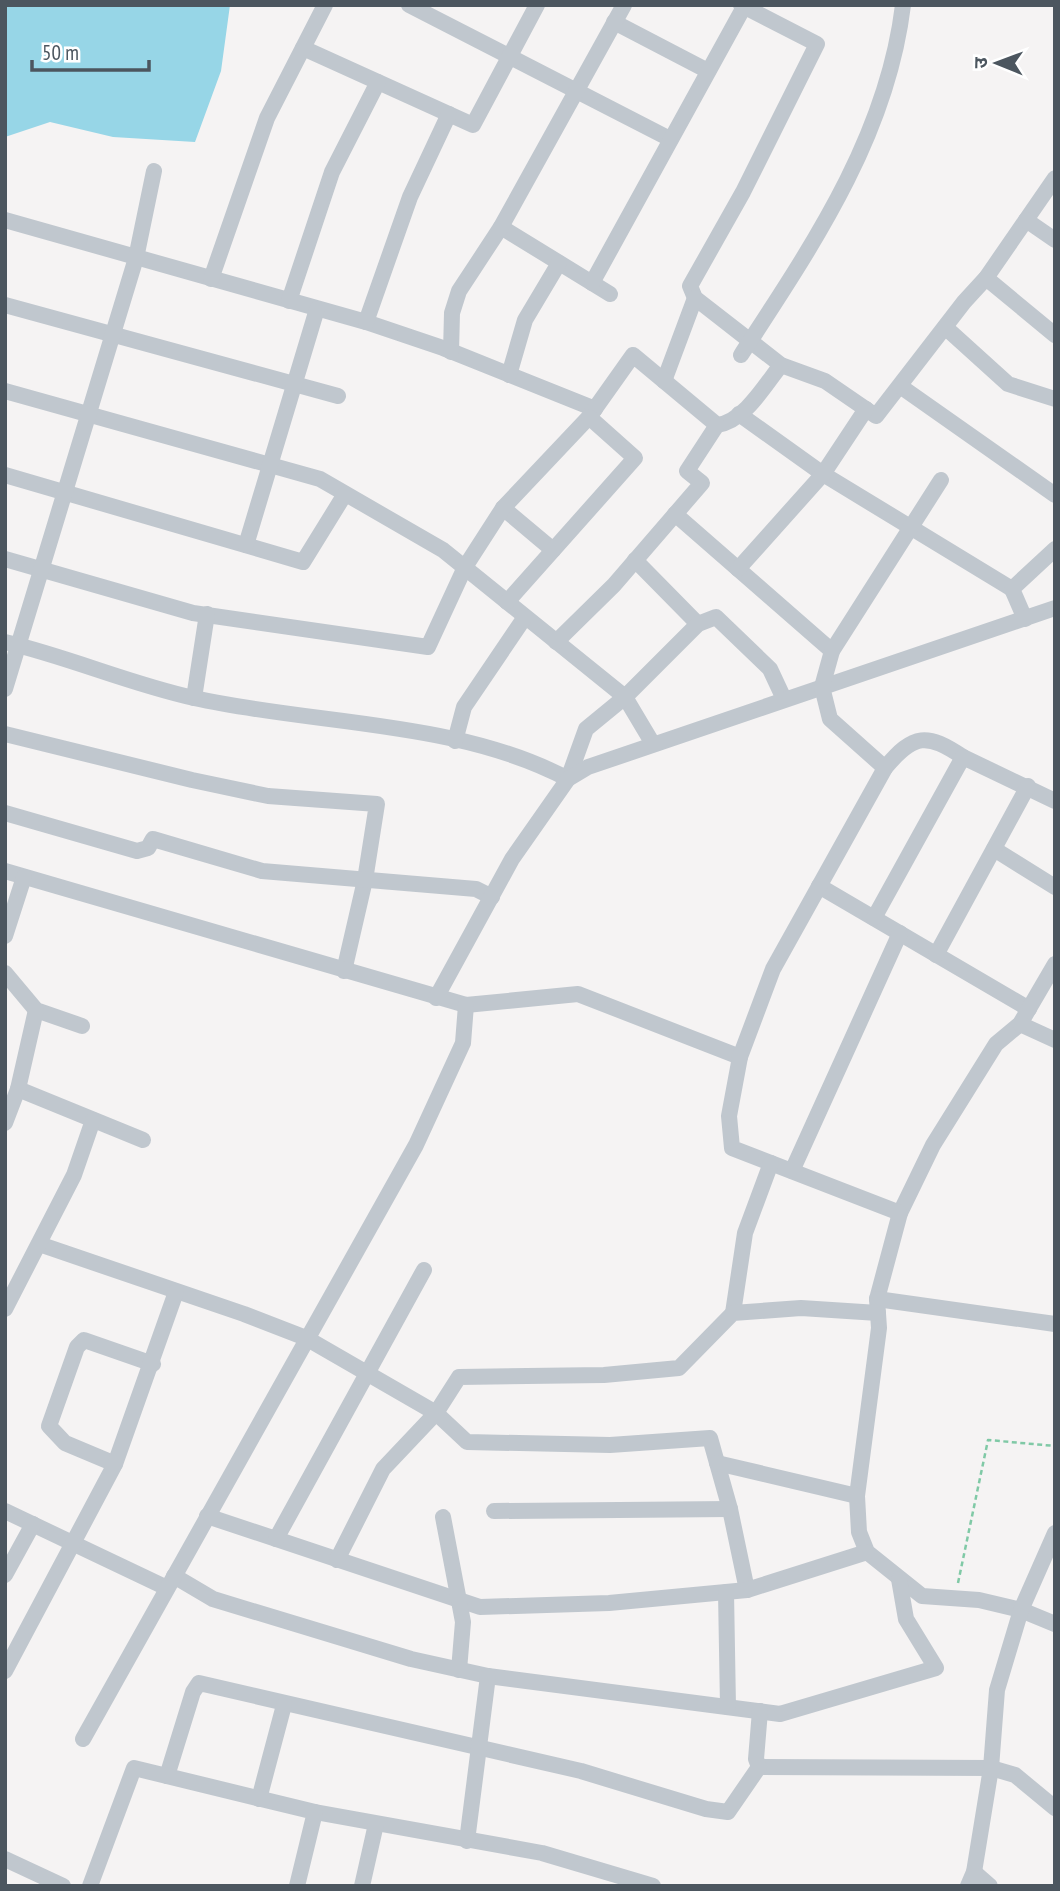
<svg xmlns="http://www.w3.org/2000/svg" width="1060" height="1891" viewBox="0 0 1060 1891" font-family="'PT Sans Narrow','Noto Sans Devanagari',sans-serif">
<rect width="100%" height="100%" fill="#f5f3f3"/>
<!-- water -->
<path fill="#97d6e7" d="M5,5H230L221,71L195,142L113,137L50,122L5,137Z"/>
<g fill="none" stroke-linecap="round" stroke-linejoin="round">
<!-- path -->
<path stroke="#80c9a6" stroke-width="2.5" stroke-dasharray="5 3.5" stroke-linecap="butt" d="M958,1583L988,1440L1055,1446"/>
<!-- street -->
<g stroke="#c0c7ce" stroke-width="16">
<path d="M409,5L670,139"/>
<path d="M741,5L817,44L743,192L690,286L695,298L781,365L825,381L876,416L964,302L986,278L1055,178"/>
<path d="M614,22L708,71"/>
<path d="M303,48L473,125L537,5"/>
<path d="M5,220L366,322L443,348L595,409"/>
<path d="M1026,220L1055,240"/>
<path d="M501,227L610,294"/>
<path d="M986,278L1055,335"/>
<path d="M211,279L267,118L325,5"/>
<path d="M592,283L745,5"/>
<path d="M289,301L332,172L378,82"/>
<path d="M5,305L338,396"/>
<path d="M366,322L410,197L449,114"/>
<path d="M945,327L1008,384L1055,399"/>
<path d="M451,352L452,313L459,291L501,227L624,5"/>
<path d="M741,355C812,246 887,137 903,5"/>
<path d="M509,375L525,320L559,263"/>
<path d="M664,381L695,298"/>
<path d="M900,386L1055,495"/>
<path d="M5,391L320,479L443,550L625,697L653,744"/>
<path d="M739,414L823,474L1012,589"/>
<path d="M5,475L303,562L345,494"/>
<path d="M503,508L553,550"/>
<path d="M675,514L832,651"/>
<path d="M246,545L317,309"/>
<path d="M5,559L193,613L428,647L465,567L503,508L589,417L633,355L717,425C744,422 765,385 781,365"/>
<path d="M635,560L698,624"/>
<path d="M738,569L823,474L866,409"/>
<path d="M507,602L635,458L589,417"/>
<path d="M1025,619L1012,589L1055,549"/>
<path d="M5,642C69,657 130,684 194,698C315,725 457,720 568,779L586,729L625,697L698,624L716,617L770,669L784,699"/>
<path d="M556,642L614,585L702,483L687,471L717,425"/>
<path d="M5,689L136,258L154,171"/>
<path d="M194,698L207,614"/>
<path d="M5,734L192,780L268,796L377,804L365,880L344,971"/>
<path d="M455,741L464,707L525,617"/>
<path d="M885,768C914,733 927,733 963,757"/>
<path d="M5,813L137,851L148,848L153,839L262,871L476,889L492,897"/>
<path d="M994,849L1055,887"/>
<path d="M5,871L466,1005L578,994L740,1057"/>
<path d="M819,886L1029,1009"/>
<path d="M874,918L963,757L1055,801"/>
<path d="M5,936L24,877"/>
<path d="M936,955L1028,786"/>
<path d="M1055,964L1020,1024L996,1044L933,1145L900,1213L877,1299L879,1328L857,1496L859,1532L867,1552L922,1596L979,1600L1021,1610L1055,1624"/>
<path d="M5,973L36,1010L82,1026"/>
<path d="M436,998L512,859L568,779L588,767L1055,608"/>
<path d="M1020,1024L1055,1040"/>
<path d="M18,1089L143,1140"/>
<path d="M5,1123L18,1089L36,1010"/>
<path d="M792,1171L900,933"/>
<path d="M900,1213L732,1148L729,1116L740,1057L773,969L885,768L830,719L822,687L832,651L941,480"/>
<path d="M39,1244L244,1314L306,1338L436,1413L467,1442L610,1445L710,1438L730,1509L747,1590"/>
<path d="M877,1299L1055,1324"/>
<path d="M5,1309L74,1175L93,1120"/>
<path d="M733,1313L745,1233L771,1163"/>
<path d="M717,1463L857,1496"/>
<path d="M115,1464L65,1443L49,1426L77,1347L84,1340L153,1364"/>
<path d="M5,1511L167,1588"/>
<path d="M494,1511L730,1509"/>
<path d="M207,1516L480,1607L609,1603L747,1590L867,1552"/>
<path d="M443,1517L463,1622L459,1670"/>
<path d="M276,1539L424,1270"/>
<path d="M337,1560L383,1469L436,1413L459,1377L604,1375L679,1368L733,1313L801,1308L878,1313"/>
<path d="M5,1575L33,1524"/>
<path d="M174,1576L213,1599L411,1659L488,1676L780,1714L936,1668L906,1619L899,1579"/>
<path d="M726,1592L728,1707"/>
<path d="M5,1671L115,1464L176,1292"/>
<path d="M83,1739L416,1145L463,1043L466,1005"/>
<path d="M759,1767L991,1768L1015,1775L1055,1808"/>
<path d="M167,1776L193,1692L199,1683L581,1771L706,1809L728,1812L759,1767L756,1759L760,1711"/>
<path d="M259,1799L284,1705"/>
<path d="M315,1812L542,1853L653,1886"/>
<path d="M467,1841L488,1676"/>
<path d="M5,1859L63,1886"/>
<path d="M974,1872L990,1886"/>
<path d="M90,1886L134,1768L315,1812L297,1886"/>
<path d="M362,1886L376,1824"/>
<path d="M968,1886L974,1872L991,1768L997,1690L1021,1610L1055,1533"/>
</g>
</g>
<!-- border -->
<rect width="1060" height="1891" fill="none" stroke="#4c565f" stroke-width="14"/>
<!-- north arrow -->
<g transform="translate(997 63) rotate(271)" stroke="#ffffff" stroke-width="5" paint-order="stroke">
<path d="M0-5L12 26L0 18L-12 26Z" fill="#4c565f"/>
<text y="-10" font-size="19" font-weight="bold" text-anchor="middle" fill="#4c565f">उ</text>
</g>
<!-- scale -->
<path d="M32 60v10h117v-10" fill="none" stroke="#4c565f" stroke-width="3.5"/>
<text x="42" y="60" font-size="21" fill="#4c565f" stroke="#ffffff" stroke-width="5" paint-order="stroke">50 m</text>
</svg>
